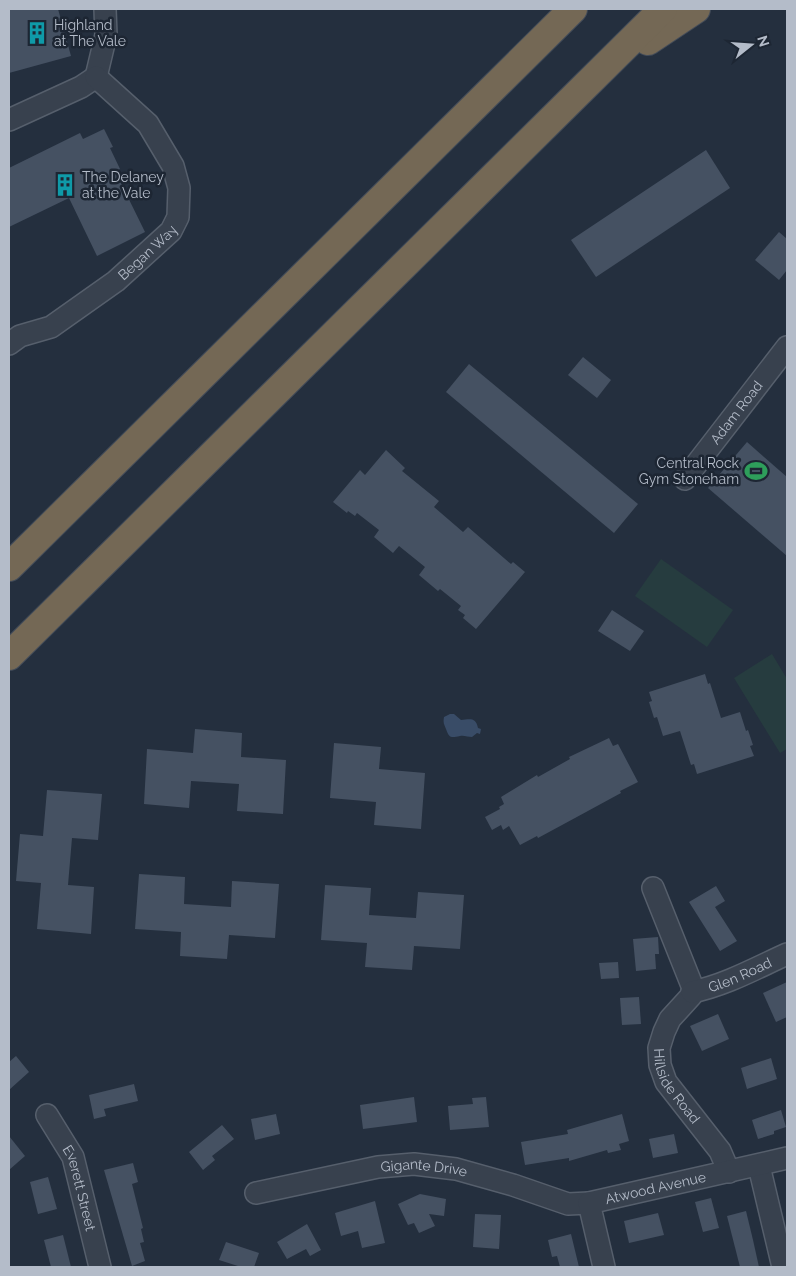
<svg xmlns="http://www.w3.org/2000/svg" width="796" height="1276" viewBox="0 0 796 1276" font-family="Raleway,sans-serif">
<rect width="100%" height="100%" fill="#242f3e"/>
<!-- green -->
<g fill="#263c3f">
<path d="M661,559L733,610L707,647L635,596Z"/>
<path d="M772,654L787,679V749L780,753L734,678Z"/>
</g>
<!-- water -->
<path fill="#394c67" d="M450,714H454L461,720C470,719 476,717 478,728L481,729L480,734L477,733L472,737C468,737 464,735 460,736C451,738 449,738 446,729C444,724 443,723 444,717Z"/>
<!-- building -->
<g fill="#455162">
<path d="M9,9H58L71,56L9,73Z"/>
<path d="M104,129L113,147L110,148L120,169L115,171L145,232L97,256L69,198L9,227V168L80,133L83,139Z"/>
<path d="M706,150L730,188L596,277L571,240Z"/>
<path d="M779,232L787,239V270L779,280L755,260Z"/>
<path d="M583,357L611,380L597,398L568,375Z"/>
<path d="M469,364L638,504L614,533L446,392Z"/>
<path d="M747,442L787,477V556L708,488Z"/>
<path d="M386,450L405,468L402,471L439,501L434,507L463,532L468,527L511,564L513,562L525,572L476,629L463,618L465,615L458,610L461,606L440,589L438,591L419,575L425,567L399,546L393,553L374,537L379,530L357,513L355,516L348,511L347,513L333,502L360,470L365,475Z"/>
<path d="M612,610L644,631L630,651L598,631Z"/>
<path d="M705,674L708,684L710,683L721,718L740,712L746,731L748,730L753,745L750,746L754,756L697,774L694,764L691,765L680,731L663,736L657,717L654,718L649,702L652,701L649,692Z"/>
<path d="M195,729L242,733L241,757L286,760L283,814L237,811L239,784L191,781L189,808L144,804L147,749L193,753Z"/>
<path d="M609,738L613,746L618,744L638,782L620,791L621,793L575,818L538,838L537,836L520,845L509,826L503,830L501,825L492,830L485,817L500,809L499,807L504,804L501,797L537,775L538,777L570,759L569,757Z"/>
<path d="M334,743L381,747L379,769L425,773L421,829L374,825L376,802L330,798Z"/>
<path d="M47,790L102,794L98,840L72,838L68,885L94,887L91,934L37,929L41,883L16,881L20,834L43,836Z"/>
<path d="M139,874L185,877L184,904L231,907L232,881L279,884L275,938L229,935L227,959L180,956L181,932L135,929Z"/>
<path d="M325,885L371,888L369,915L416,918L418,892L464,895L460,949L414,946L412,970L365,967L367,943L321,940Z"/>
<path d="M716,886L725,901L715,907L737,941L720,951L689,902Z"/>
<path d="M658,937L659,954H655L656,969L636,971L633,939Z"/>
<path d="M618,962L619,978L601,979L599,963Z"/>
<path d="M787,982V1017L776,1022L763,993Z"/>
<path d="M639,997L641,1024L622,1025L620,998Z"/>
<path d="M718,1014L729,1039L702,1051L690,1026Z"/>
<path d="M16,1056L29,1072L9,1090V1062Z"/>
<path d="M771,1058L777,1079L747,1089L741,1068Z"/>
<path d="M134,1084L138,1101L104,1109L106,1116L94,1119L89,1095Z"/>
<path d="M414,1097L417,1122L363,1129L360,1105Z"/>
<path d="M486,1097L489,1127L450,1130L448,1106L473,1104L472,1098Z"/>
<path d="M781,1110L786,1127L774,1131V1134L758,1139L752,1120Z"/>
<path d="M276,1114L280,1134L255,1140L251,1119Z"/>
<path d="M622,1114L629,1141L619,1144L621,1150L608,1153L607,1150L569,1161V1158L525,1165L521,1142L568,1134L567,1130Z"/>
<path d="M222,1125L234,1139L212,1156L215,1160L203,1170L189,1152Z"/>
<path d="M674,1134L678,1153L653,1158L649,1139Z"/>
<path d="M9,1136L25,1156L9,1170Z"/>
<path d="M133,1163L138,1182L132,1184L143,1228L141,1229L144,1242L140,1243L145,1261L132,1266L104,1170Z"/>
<path d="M48,1177L57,1209L38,1214L30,1182Z"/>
<path d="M420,1194L446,1199L444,1216L429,1214L435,1226L419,1233L414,1223L408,1225L398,1204Z"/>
<path d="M711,1198L719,1228L703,1232L695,1202Z"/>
<path d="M375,1201L385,1243L362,1248L358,1231L341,1236L335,1213Z"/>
<path d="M746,1211L753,1240L759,1267H740L727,1216Z"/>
<path d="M658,1213L664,1235L629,1243L624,1221Z"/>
<path d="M475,1214L501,1215L499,1249L473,1247Z"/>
<path d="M307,1224L321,1250L310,1256L306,1249L287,1259L277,1242Z"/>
<path d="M571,1234L579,1267H560L557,1256L552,1257L548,1240Z"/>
<path d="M63,1235L71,1267H51L44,1240Z"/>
<path d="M226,1242L259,1253L254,1267H241L219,1260Z"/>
</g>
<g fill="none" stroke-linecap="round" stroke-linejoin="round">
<defs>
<g id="minor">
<path d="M96,77L106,35L105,9"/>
<path d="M9,120L81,87L96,77"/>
<path id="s1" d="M9,344L20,336L51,327L116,281L171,231L178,217L179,188L173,166L148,124L96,77"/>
<path id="s2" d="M685,479L787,347"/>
<path id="s3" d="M653,888L693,988L691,996L670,1019L664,1032L659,1048L660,1065L666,1082L720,1151L729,1172"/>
<path id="s4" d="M692,992C726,985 756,968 787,954"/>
<path id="s5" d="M47,1115L73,1157L100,1267"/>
<path d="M759,1166L783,1267"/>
<path id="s6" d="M256,1193L378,1167L414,1164L456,1169L513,1185L568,1204L589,1203"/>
<path id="s7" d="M604,1267L589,1203L787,1158"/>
</g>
<g id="highway">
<path d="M648,41L696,9"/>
<path d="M9,567L573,9"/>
<path d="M9,656L663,9"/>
</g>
</defs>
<!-- minor casing -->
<use href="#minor" stroke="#565f6c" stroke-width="24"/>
<!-- highway casing -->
<use href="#highway" stroke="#434c59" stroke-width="30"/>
<!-- minor -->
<use href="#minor" stroke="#38414e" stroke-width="21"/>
<!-- highway -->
<use href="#highway" stroke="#746855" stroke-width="28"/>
</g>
<!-- icons -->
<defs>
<symbol id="building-bare" viewBox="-9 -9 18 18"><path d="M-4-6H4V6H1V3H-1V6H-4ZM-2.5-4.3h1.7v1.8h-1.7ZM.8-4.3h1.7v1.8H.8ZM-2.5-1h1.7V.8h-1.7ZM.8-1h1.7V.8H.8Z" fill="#0f9aa8" stroke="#1d2633" stroke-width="2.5" paint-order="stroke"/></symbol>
<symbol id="stadium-bare" viewBox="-9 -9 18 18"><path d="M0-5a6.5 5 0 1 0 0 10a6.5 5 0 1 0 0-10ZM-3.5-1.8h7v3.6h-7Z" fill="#2e9e5b" stroke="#1d2633" stroke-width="2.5" paint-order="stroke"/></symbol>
</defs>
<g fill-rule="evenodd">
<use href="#building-bare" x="21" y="17" width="32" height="32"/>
<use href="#building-bare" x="49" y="169" width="32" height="32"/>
<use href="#stadium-bare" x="740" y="455" width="32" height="32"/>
</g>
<g text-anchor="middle" stroke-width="5" stroke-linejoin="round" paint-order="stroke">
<!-- poi labels -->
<g font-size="14" fill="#b4bcc9" stroke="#1d2633" text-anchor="start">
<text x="54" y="30">Highland<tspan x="54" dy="16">at The Vale</tspan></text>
<text x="82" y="182">The Delaney<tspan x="82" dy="16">at the Vale</tspan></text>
<text x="739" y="468" text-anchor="end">Central Rock<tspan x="739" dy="16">Gym Stoneham</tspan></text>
</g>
<!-- street labels -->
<g font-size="14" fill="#b4bcc9" stroke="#1d2633">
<text dy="5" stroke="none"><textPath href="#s1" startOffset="168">Began Way</textPath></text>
<text dy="5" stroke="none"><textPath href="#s2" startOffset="84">Adam Road</textPath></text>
<text dy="5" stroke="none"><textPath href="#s4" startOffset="51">Glen Road</textPath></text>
<text dy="5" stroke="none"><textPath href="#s3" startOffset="221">Hillside Road</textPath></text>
<text dy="5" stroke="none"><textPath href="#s6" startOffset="171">Gigante Drive</textPath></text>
<text dy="5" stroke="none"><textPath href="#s7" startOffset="134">Atwood Avenue</textPath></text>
<text dy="5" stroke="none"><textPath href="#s5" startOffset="81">Everett Street</textPath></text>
</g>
</g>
<!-- border -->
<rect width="796" height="1276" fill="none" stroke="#b4bcc9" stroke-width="20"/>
<!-- north arrow -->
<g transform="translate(751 45) rotate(73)" stroke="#1d2633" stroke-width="4" paint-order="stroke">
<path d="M0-4L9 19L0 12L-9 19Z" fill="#b4bcc9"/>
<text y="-8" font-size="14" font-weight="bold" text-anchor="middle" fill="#b4bcc9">N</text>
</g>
</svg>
